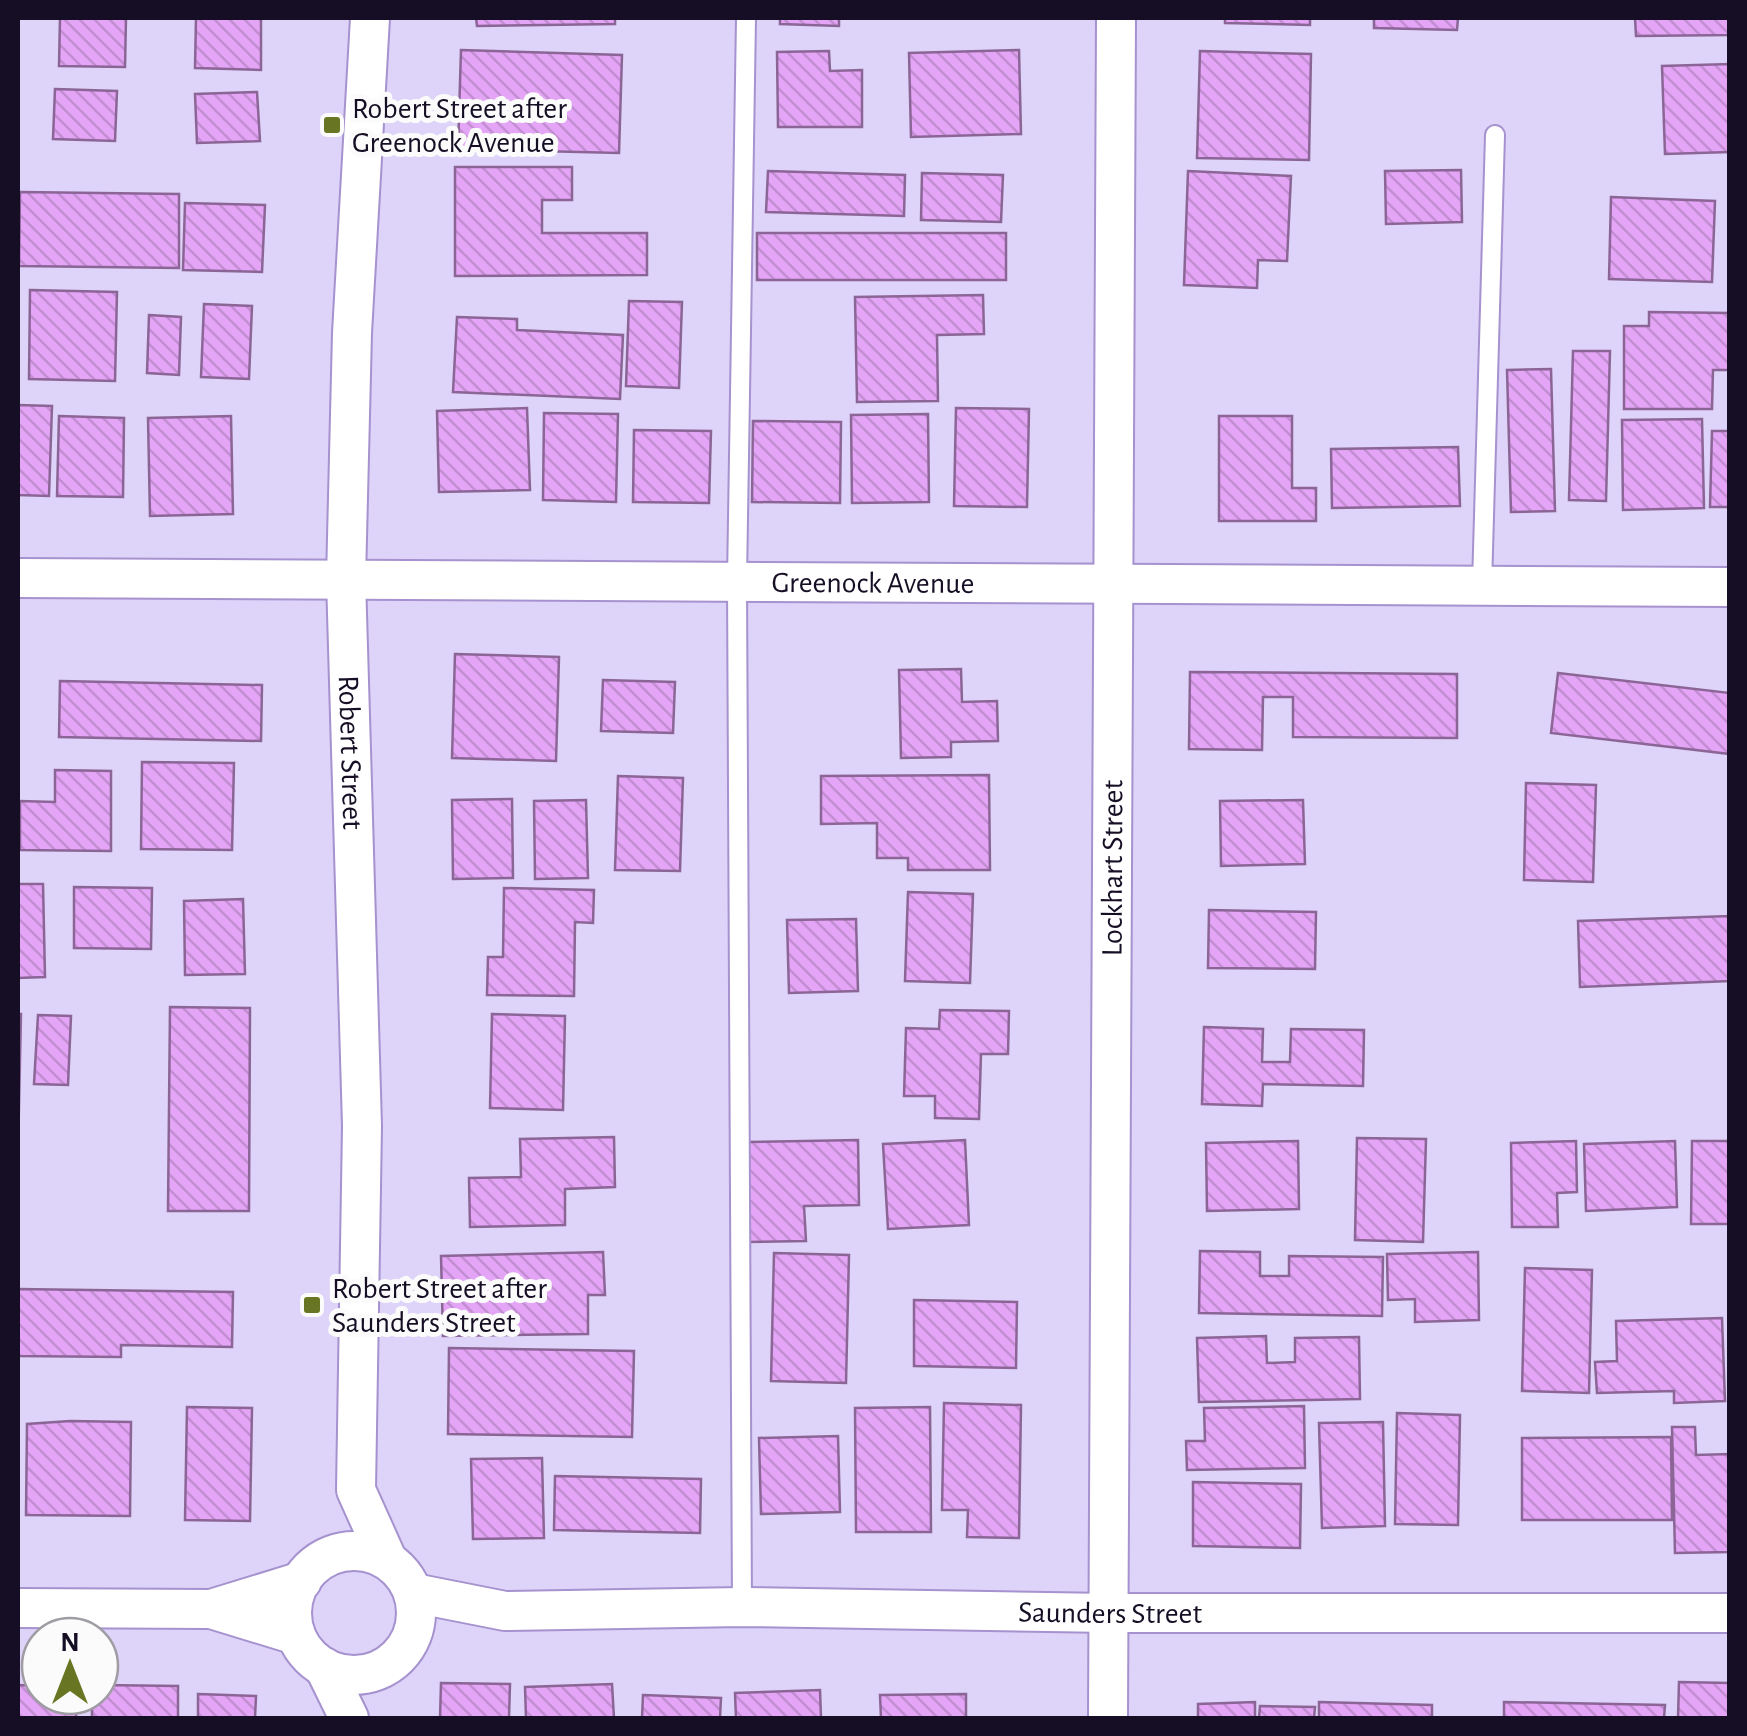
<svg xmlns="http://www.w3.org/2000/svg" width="1747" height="1736" viewBox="0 0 1747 1736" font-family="'Alegreya Sans',sans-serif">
<defs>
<pattern id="building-back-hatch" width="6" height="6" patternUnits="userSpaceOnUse" patternTransform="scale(2.5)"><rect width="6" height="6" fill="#e4a5f6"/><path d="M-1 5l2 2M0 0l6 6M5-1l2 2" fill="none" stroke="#c38dd3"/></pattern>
</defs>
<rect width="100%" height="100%" fill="#ded3f9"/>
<!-- building -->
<g fill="url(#building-back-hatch)" stroke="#8c6597" stroke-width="2.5">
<path d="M60,18H126L125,67L59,66Z"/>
<path d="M196,18H261V70L195,68Z"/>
<path d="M476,18H615V24L477,26Z"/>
<path d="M780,18H839V26L780,24Z"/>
<path d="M1225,18H1310V25L1225,23Z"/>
<path d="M1342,18H1458L1457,30L1374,28V18Z"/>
<path d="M1635,18H1730V35L1636,36Z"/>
<path d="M461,50L622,55L619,153L458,149Z"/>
<path d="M1019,50L1021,134L911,137L909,53Z"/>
<path d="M829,51L830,71L862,70V127H778L777,52Z"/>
<path d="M1200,51L1311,54L1309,160L1197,158Z"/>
<path d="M1730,64V152L1665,154L1662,66Z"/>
<path d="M55,89L117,91L115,141L53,139Z"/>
<path d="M257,92L260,141L197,143L195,94Z"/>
<path d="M455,167H572V200H542V233H647V275L455,276Z"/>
<path d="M1461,170L1462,222L1386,224L1385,171Z"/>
<path d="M768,171L905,175L904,216L766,212Z"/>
<path d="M1188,171L1291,176L1287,261L1258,260L1257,288L1184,285Z"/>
<path d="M922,173L1003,175L1001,222L921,220Z"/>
<path d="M20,192L179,194V268L19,266Z"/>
<path d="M1611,197L1715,201L1712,282L1609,279Z"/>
<path d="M185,203L265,205L262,272L183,270Z"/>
<rect x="757" y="233" width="249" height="47"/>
<path d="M30,290L117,292L115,381L29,379Z"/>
<path d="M983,295L984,334L937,335L938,401L857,402L855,297Z"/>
<path d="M629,301L682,302L679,388L626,386Z"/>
<path d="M204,304L252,306L249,379L201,377Z"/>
<path d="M1649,312L1730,313V370H1713L1712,409H1624V326H1649Z"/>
<path d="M149,315L181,317L179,375L147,373Z"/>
<path d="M457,317L517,319V330L623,335L620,399L453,392Z"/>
<path d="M1573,351H1610L1606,501L1569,500Z"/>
<path d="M1551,369L1555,511L1511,512L1507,370Z"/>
<path d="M18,405L52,406L49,496L18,495Z"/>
<path d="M527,408L530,490L439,492L437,411Z"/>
<path d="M956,408L1029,409L1027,507L954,506Z"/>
<path d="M544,413L618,414L616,502L543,500Z"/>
<path d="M928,414L929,502L852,503L851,415Z"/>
<path d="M59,416L124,418L123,497L57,496Z"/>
<path d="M231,416L233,514L150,516L148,418Z"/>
<path d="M1219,416H1292V488H1316V521H1219Z"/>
<path d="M1702,419L1704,508L1623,510L1622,420Z"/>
<path d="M753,421L841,422L840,503L752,502Z"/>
<path d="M634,430L711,431L709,503L633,502Z"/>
<path d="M1712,431H1730V507H1710Z"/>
<path d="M1458,447L1460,506L1332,508L1331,449Z"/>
<path d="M455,654L559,657L556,761L452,758Z"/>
<path d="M961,669L962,702L997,701L998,741L951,742V757L901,758L899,670Z"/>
<path d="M1190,672L1457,674V738L1293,737V697H1263L1262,750L1189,749Z"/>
<path d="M1558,673L1730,693V754L1551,733Z"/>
<path d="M603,680L675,682L673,733L601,731Z"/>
<path d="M60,681L262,685L261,741L59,737Z"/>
<path d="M142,762L234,763L232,850L141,849Z"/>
<path d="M55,770L111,771V851L20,850V801L55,802Z"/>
<path d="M989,775L990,870H908V858H877V823L821,824V776Z"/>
<path d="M618,776L683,778L680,871L615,870Z"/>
<path d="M1526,783L1596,785L1593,882L1524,880Z"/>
<path d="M512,799L513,878L453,879L452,800Z"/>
<path d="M586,800L588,878L535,879L534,801Z"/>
<path d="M1303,800L1305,864L1221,866L1220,801Z"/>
<path d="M18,884H43L45,977L18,978Z"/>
<path d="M74,887L152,888L151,949L74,948Z"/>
<path d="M504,888L594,890L593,923L575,922L574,996L487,995L488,957H503Z"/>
<path d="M908,892L973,894L970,983L905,981Z"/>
<path d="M243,899L245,974L185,975L184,901Z"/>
<path d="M1209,910L1316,912L1315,969L1208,968Z"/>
<path d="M1730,916V981L1580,987L1578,921Z"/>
<path d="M856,919L858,991L789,993L787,920Z"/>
<path d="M170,1007L250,1008L249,1211H168Z"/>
<path d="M940,1010L1009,1011L1008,1054H981L979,1119L935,1118V1096H904L906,1028L939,1029Z"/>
<path d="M18,1014H21L18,1152Z"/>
<path d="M492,1014L565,1016L563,1110L490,1108Z"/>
<path d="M38,1015L71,1016L68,1085L34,1084Z"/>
<path d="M1204,1027L1263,1029L1262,1062H1290L1291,1029L1364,1030L1363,1086L1263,1084L1262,1106L1202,1104Z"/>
<path d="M614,1137L615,1187L565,1189V1225L470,1227L469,1178L521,1177L520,1139Z"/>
<path d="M1357,1138L1426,1139L1423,1242L1355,1240Z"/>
<path d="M858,1140L859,1205L804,1206L806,1241L748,1242L746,1142Z"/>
<path d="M965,1140L969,1225L888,1229L883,1144Z"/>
<path d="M1298,1141L1299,1209L1207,1211L1206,1143Z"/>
<path d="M1576,1141L1577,1192L1557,1193L1558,1227H1512L1511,1143Z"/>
<path d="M1675,1141L1677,1207L1586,1211L1584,1144Z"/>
<path d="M1692,1141H1730V1224H1691Z"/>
<path d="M1200,1251L1260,1252V1276H1289V1256L1383,1257L1382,1316L1199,1313Z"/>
<path d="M603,1252L605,1295H588V1334L443,1336L441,1256Z"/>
<path d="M1478,1252L1479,1320L1415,1322V1299L1388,1300L1387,1254Z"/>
<path d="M774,1253L849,1255L846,1383L771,1381Z"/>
<path d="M1525,1268L1592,1270L1589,1393L1522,1391Z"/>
<path d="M18,1289L233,1292L232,1347L121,1345V1357L18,1356Z"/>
<path d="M914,1300L1017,1302L1016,1368L914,1366Z"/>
<path d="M1722,1318L1725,1401L1674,1403V1391L1597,1393L1595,1362L1617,1361L1616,1321Z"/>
<path d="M1266,1336L1267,1363L1295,1362V1338L1359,1337L1360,1399L1199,1402L1197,1338Z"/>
<path d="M449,1348L634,1351L632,1437L448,1434Z"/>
<path d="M944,1403L1021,1405L1019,1538L967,1537L968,1510H942Z"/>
<path d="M1304,1406L1305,1468L1187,1470L1186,1441H1205L1204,1408Z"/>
<path d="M187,1407L252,1408L250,1521L185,1520Z"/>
<path d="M930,1407L931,1532H856L855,1408Z"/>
<path d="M1397,1413L1460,1415L1458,1525L1395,1524Z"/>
<path d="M70,1421L131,1422L130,1516L26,1515L27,1424Z"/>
<path d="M1383,1422L1385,1526L1322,1528L1319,1423Z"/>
<path d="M1672,1427H1695L1696,1455L1730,1454V1552L1675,1553Z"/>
<path d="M838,1436L840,1512L761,1514L759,1438Z"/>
<path d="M1671,1437L1672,1520H1522V1438Z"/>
<path d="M542,1458L544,1538L473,1539L471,1459Z"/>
<path d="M555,1476L701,1479L700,1533L554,1530Z"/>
<path d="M1193,1482L1301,1484L1300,1548L1193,1546Z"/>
<path d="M1679,1682L1730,1683V1718H1678Z"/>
<path d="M441,1683L510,1684L509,1718H440Z"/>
<path d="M612,1684L614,1718H526L525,1687Z"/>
<path d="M18,1685L40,1686V1696H77L76,1718H18Z"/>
<path d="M100,1685L178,1686V1718H92V1696H100Z"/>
<path d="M820,1690L821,1718H736L735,1693Z"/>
<path d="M198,1694L256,1696L255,1718H198Z"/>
<path d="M966,1694V1718H881L880,1695Z"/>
<path d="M643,1695L721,1698L720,1718H642Z"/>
<path d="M1255,1702V1718H1198V1704Z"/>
<path d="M1319,1702L1432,1705V1718H1319Z"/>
<path d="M1504,1702L1665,1705L1664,1718H1504Z"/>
<path d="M1260,1706L1315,1707L1314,1718H1259Z"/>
</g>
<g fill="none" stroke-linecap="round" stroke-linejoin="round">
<defs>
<g id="service">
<path d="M1482,585L1495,135"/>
<path d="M742,1607L737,581L746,18"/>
</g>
<g id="minor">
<path id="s1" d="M370,18L352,333L346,579L362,1126L356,1490L387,1559"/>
<path id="s2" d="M18,578L1730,587"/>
<circle cx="354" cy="1613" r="62"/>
<path id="s3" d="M414,1593L505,1611L742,1607L1109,1613H1730"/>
<path d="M18,1608L211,1609L296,1635"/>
<path d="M211,1609L302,1581"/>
<path d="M324,1667L349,1718"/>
<path id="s4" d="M1108,1718L1116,18"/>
</g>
</defs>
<!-- service casing -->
<use href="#service" stroke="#a592ce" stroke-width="22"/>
<!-- minor casing -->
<use href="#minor" stroke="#a592ce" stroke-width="42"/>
<!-- service -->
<use href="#service" stroke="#fff" stroke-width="18"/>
<!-- minor -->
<use href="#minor" stroke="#fff" stroke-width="38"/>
</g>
<!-- markers -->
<g fill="#687623" stroke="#fafbfa" stroke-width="4">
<rect x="322" y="115" width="20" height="20" rx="5"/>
<rect x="302" y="1295" width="20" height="20" rx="5"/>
</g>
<g text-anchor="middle" stroke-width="10" stroke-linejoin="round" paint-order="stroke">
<!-- poi labels -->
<g font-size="30" fill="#160e24" stroke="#fafbfa" text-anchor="start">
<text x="352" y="118">Robert Street after<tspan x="352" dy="34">Greenock Avenue</tspan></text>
<text x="332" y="1298">Robert Street after<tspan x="332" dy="34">Saunders Street</tspan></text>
</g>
<!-- street labels -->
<g font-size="30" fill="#160e24" stroke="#fafbfa">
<text dy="10" stroke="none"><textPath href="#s2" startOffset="855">Greenock Avenue</textPath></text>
<text dy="10" stroke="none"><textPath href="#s1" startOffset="735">Robert Street</textPath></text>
<text dy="10" stroke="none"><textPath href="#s4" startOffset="850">Lockhart Street</textPath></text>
<text dy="10" stroke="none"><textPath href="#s3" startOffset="698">Saunders Street</textPath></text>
</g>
</g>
<!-- border -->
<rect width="1747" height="1736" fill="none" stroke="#160e24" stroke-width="40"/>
<!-- north arrow -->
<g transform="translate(70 1666)"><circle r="48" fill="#fafbfa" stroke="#9f9ca4" stroke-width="2.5"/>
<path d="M0-8L18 38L0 25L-18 38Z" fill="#687623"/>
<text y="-15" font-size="28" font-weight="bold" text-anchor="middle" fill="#160e24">N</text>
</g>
</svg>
